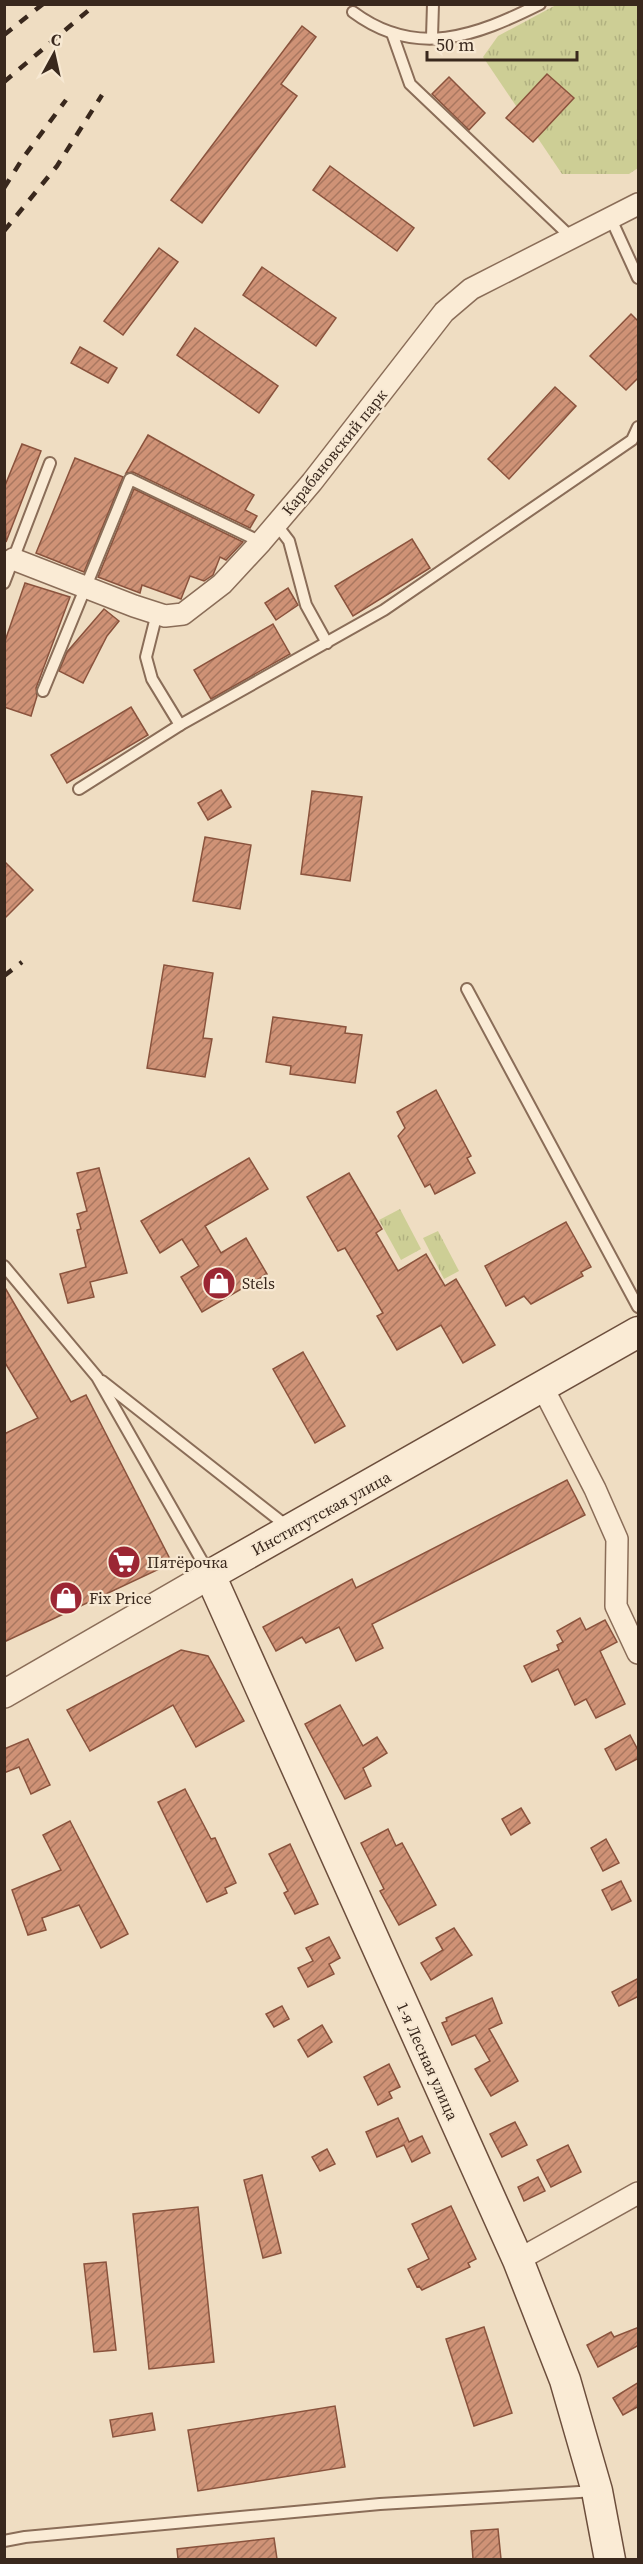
<svg xmlns="http://www.w3.org/2000/svg" width="643" height="2564" viewBox="0 0 643 2564" font-family="'Source Serif 4',serif">
<defs>
<pattern id="park-tufts" width="24" height="20" patternUnits="userSpaceOnUse" patternTransform="scale(1.5)"><rect width="24" height="20" fill="#cdce95"/><path d="M3 7l-1-3M5 7V3M7 7l1-3M15 17l-1-3M17 17v-4M19 17l1-3" fill="none" stroke="#b1b180"/></pattern>
<pattern id="building-hatch" width="6" height="6" patternUnits="userSpaceOnUse" patternTransform="scale(1.5)"><rect width="6" height="6" fill="#cf9276"/><path d="M-1 1l2-2M0 6l6-6M5 7l2-2" fill="none" stroke="#a97760"/></pattern>
</defs>
<rect width="100%" height="100%" fill="#efddc2"/>
<!-- park -->
<g fill="url(#park-tufts)">
<path d="M556,5H638V168L629,174H562L483,57L498,36Z"/>
<path d="M400,1209L421,1249L401,1260L379,1220Z"/>
<path d="M438,1231L459,1271L444,1279L423,1238Z"/>
</g>
<!-- building -->
<g fill="url(#building-hatch)" stroke="#8a533d" stroke-width="1.5">
<path d="M302,26L316,37L281,84L297,96L202,223L171,200Z"/>
<path d="M547,74L574,98L533,142L506,118Z"/>
<path d="M449,77L485,113L469,130L432,94Z"/>
<path d="M330,166L414,228L397,251L313,190Z"/>
<path d="M159,248L178,262L123,335L104,321Z"/>
<path d="M262,267L336,318L316,346L243,295Z"/>
<path d="M631,314L639,322V377L626,390L590,356Z"/>
<path d="M195,328L278,386L259,413L177,355Z"/>
<path d="M80,347L117,368L108,383L71,363Z"/>
<path d="M555,387L576,406L509,479L488,459Z"/>
<path d="M148,435L254,495L245,510L257,516L250,528L133,472L126,473Z"/>
<path d="M22,444L41,451L6,542L4,488Z"/>
<path d="M75,458L123,477L84,572L36,553Z"/>
<path d="M134,489L243,542L226,560L220,557L213,575L204,581L190,576L181,599L142,585L140,593L98,577Z"/>
<path d="M412,539L430,568L353,616L335,586Z"/>
<path d="M25,583L70,597L36,688L37,696L31,716L4,707V644Z"/>
<path d="M288,588L298,605L276,620L265,603Z"/>
<path d="M104,609L119,621L107,636L83,683L59,671L67,652Z"/>
<path d="M273,624L290,654L211,699L194,670Z"/>
<path d="M131,707L148,735L67,783L51,755Z"/>
<path d="M221,790L231,807L208,820L198,803Z"/>
<path d="M312,791L362,797L350,881L301,874Z"/>
<path d="M205,837L251,845L240,909L193,901Z"/>
<path d="M4,861L33,890L4,919Z"/>
<path d="M164,965L213,973L203,1038L212,1039L205,1077L147,1068Z"/>
<path d="M273,1017L346,1027L345,1033L362,1035L355,1083L290,1074L291,1066L266,1062Z"/>
<path d="M436,1090L471,1156L467,1158L475,1173L435,1194L430,1184L425,1187L398,1136L405,1128L397,1112Z"/>
<path d="M249,1158L268,1189L205,1226L221,1253L246,1238L267,1274L202,1312L181,1277L199,1266L182,1239L160,1253L141,1221Z"/>
<path d="M99,1168L127,1273L90,1282L94,1297L68,1303L60,1274L86,1267L77,1230L81,1229L77,1214L87,1211L77,1173Z"/>
<path d="M349,1173L382,1229L376,1233L398,1271L426,1254L445,1286L456,1279L495,1345L463,1363L441,1325L397,1350L377,1316L383,1313L345,1248L338,1251L307,1197Z"/>
<path d="M566,1222L591,1267L581,1272L583,1276L531,1304L524,1296L506,1306L485,1266Z"/>
<path d="M4,1286L71,1402L86,1395L172,1563L4,1642V1434L38,1418L4,1361Z"/>
<path d="M303,1352L345,1426L315,1443L273,1369Z"/>
<path d="M567,1480L585,1515L372,1624L383,1648L356,1661L339,1627L306,1643L302,1637L276,1651L263,1627L352,1579L356,1588Z"/>
<path d="M580,1618L586,1630L605,1620L617,1642L600,1651L625,1704L596,1718L586,1699L575,1705L558,1669L532,1682L524,1666L559,1650L557,1645L563,1642L557,1631Z"/>
<path d="M181,1650L208,1656L244,1721L196,1747L173,1705L90,1751L67,1710Z"/>
<path d="M340,1705L363,1746L377,1737L387,1753L363,1768L371,1786L345,1799L305,1724Z"/>
<path d="M630,1735L639,1752V1758L616,1770L605,1749Z"/>
<path d="M28,1739L50,1785L31,1794L19,1767L4,1773V1749Z"/>
<path d="M185,1789L211,1839L215,1838L236,1883L225,1888L227,1893L207,1902L158,1802Z"/>
<path d="M521,1808L530,1823L511,1835L502,1819Z"/>
<path d="M70,1821L128,1934L101,1948L79,1905L42,1918L46,1930L28,1935L12,1890L61,1870L43,1835Z"/>
<path d="M388,1829L396,1846L402,1843L436,1905L399,1925L380,1891L384,1889L361,1843Z"/>
<path d="M606,1839L619,1863L603,1871L591,1848Z"/>
<path d="M290,1844L318,1904L295,1914L284,1893L288,1891L269,1854Z"/>
<path d="M621,1881L631,1901L612,1910L602,1890Z"/>
<path d="M454,1928L472,1955L431,1980L421,1963L443,1950L436,1938Z"/>
<path d="M329,1937L340,1958L329,1964L334,1974L308,1987L298,1968L313,1961L306,1948Z"/>
<path d="M639,1978V1996L619,2006L612,1992Z"/>
<path d="M492,1998L502,2023L489,2029L518,2081L491,2096L475,2069L490,2061L475,2035L452,2045L442,2023L447,2021L446,2018Z"/>
<path d="M282,2006L289,2019L274,2027L266,2014Z"/>
<path d="M322,2025L332,2042L308,2057L298,2040Z"/>
<path d="M389,2064L400,2087L389,2092L392,2098L378,2105L364,2077Z"/>
<path d="M398,2118L409,2142L422,2136L430,2153L412,2162L404,2145L377,2157L366,2132Z"/>
<path d="M515,2122L527,2145L502,2157L490,2134Z"/>
<path d="M568,2145L581,2172L551,2187L537,2160Z"/>
<path d="M327,2149L335,2164L320,2171L312,2157Z"/>
<path d="M262,2175L281,2253L263,2258L244,2180Z"/>
<path d="M538,2177L545,2191L524,2201L518,2187Z"/>
<path d="M451,2206L476,2259L468,2263L470,2267L422,2290L419,2286L417,2287L408,2269L429,2259L412,2224Z"/>
<path d="M198,2207L214,2362L149,2369L133,2214Z"/>
<path d="M106,2262L116,2350L94,2352L84,2264Z"/>
<path d="M484,2327L512,2413L474,2426L446,2339Z"/>
<path d="M639,2327V2345L598,2367L587,2345L611,2332L614,2337Z"/>
<path d="M639,2382V2406L623,2415L613,2398Z"/>
<path d="M335,2406L345,2467L198,2491L188,2430Z"/>
<path d="M152,2413L155,2430L113,2437L110,2420Z"/>
<path d="M498,2529L501,2559H473L471,2531Z"/>
<path d="M274,2538L277,2559H178L177,2549Z"/>
</g>
<g fill="none" stroke-linecap="round" stroke-linejoin="round">
<defs>
<g id="service">
<path d="M353,12C416,59 476,36 540,4"/>
<path d="M392,33L410,84L573,239"/>
<path d="M432,37L433,4"/>
<path d="M611,219L638,278"/>
<path d="M276,524L289,541L306,605L327,643"/>
<path d="M4,583L50,463"/>
<path d="M157,613L146,657L152,679L180,725"/>
<path d="M43,691L130,479L261,542"/>
<path d="M79,789L180,725L384,610L632,440L638,427"/>
<path d="M467,989L638,1307"/>
<path d="M4,1266L97,1377L210,1575"/>
<path d="M102,1381L288,1527"/>
<path d="M4,2541L25,2537L380,2504L596,2491"/>
</g>
<g id="minor">
<path d="M13,559L134,606L165,616L183,614L222,584L261,542L312,482L444,312L471,289L638,204"/>
<path d="M543,1388L595,1489L617,1539L616,1606L638,1653"/>
<path d="M518,2260L638,2193"/>
</g>
<path id="tertiary" d="M4,1694L210,1575"/>
<path id="secondary" d="M610,2560L597,2491L565,2380L518,2260L210,1575L638,1332"/>
</defs>
<!-- service casing -->
<use href="#service" stroke="#8a6d58" stroke-width="14"/>
<!-- minor casing -->
<use href="#minor" stroke="#8a6d58" stroke-width="24"/>
<!-- tertiary casing -->
<use href="#tertiary" stroke="#8a6d58" stroke-width="30"/>
<!-- secondary casing -->
<use href="#secondary" stroke="#6c4e3c" stroke-width="33"/>
<!-- service -->
<use href="#service" stroke="#faebd5" stroke-width="10"/>
<!-- minor -->
<use href="#minor" stroke="#faebd5" stroke-width="21"/>
<!-- tertiary -->
<use href="#tertiary" stroke="#faebd5" stroke-width="27"/>
<!-- secondary -->
<use href="#secondary" stroke="#faebd5" stroke-width="30"/>
<!-- rail -->
<g stroke="#39281d" stroke-width="4.5" stroke-dasharray="10 10" stroke-linecap="butt">
<path d="M4,35L43,4"/>
<path d="M4,82L96,4"/>
<path d="M4,188L23,158L66,100"/>
<path d="M4,231L57,166L102,95"/>
<path d="M4,976L22,962"/>
</g>
</g>
<!-- icons -->
<defs>
<symbol id="shop-disc" viewBox="-11 -11 22 22"><circle r="9.5" fill="#9b2633" stroke="#f7e8d2"/><path d="M-5-2.5h2.3a2.7 3.5 0 0 1 5.4 0H5L5.5 6h-11ZM-1.5-2.5h3a1.5 2.3 0 0 0-3 0Z" fill="#fff"/></symbol>
<symbol id="supermarket-disc" viewBox="-11 -11 22 22"><circle r="9.5" fill="#9b2633" stroke="#f7e8d2"/><path d="M-6-5.5h2.5l.6 2H6L4.5 2H-2.5L-4.4-4H-6ZM-1.5 3.2a1.3 1.3 0 1 0 .1 0ZM3 3.2a1.3 1.3 0 1 0 .1 0Z" fill="#fff"/></symbol>
</defs>
<g fill-rule="evenodd">
<use href="#shop-disc" x="200" y="1264" width="38" height="38"/>
<use href="#supermarket-disc" x="105" y="1543" width="38" height="38"/>
<use href="#shop-disc" x="47" y="1579" width="38" height="38"/>
</g>
<g text-anchor="middle" stroke-width="4.5" stroke-linejoin="round" paint-order="stroke">
<!-- street labels -->
<g font-size="16" fill="#39281d" stroke="#f7e8d2">
<text transform="translate(334 452) rotate(-51)" y="6">Карабановский парк</text>
<text transform="translate(321 1513) rotate(-29)" y="6">Институтская улица</text>
<text transform="translate(428 2061) rotate(66)" y="6">1-я Лесная улица</text>
</g>
<!-- poi labels -->
<g font-size="16" fill="#39281d" stroke="#f7e8d2" text-anchor="start">
<text x="242" y="1289">Stels</text>
<text x="147" y="1568">Пятёрочка</text>
<text x="89" y="1604">Fix Price</text>
</g>
</g>
<!-- border -->
<rect width="643" height="2564" fill="none" stroke="#39281d" stroke-width="12"/>
<!-- north arrow -->
<g transform="translate(54 54) rotate(8)" stroke="#f7e8d2" stroke-width="4.5" paint-order="stroke">
<path d="M0-4.5L10 22L0 15L-10 22Z" fill="#39281d"/>
<text y="-9" font-size="16" font-weight="bold" text-anchor="middle" fill="#39281d">С</text>
</g>
<!-- scale -->
<path d="M427 51v9h150v-9" fill="none" stroke="#39281d" stroke-width="3"/>
<text x="436" y="51" font-size="18" fill="#39281d" stroke="#f7e8d2" stroke-width="4.5" paint-order="stroke">50 m</text>
</svg>
